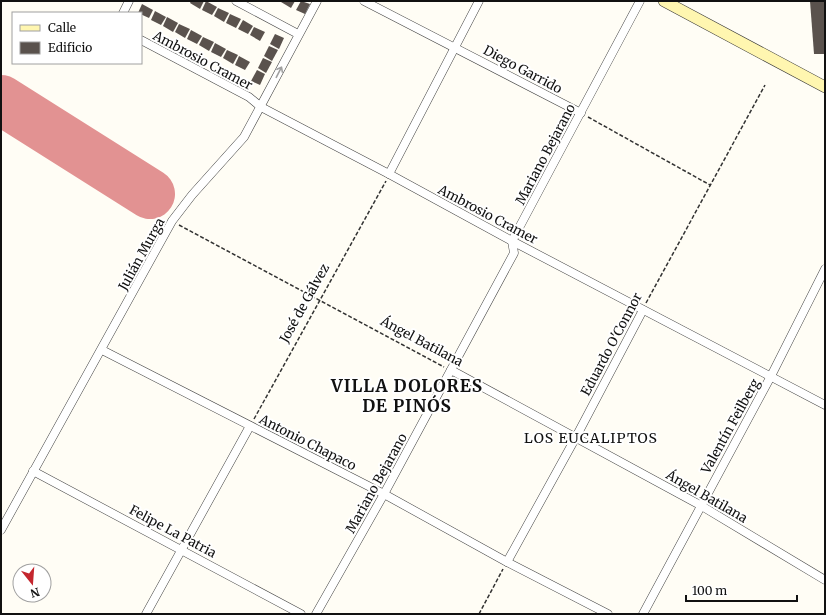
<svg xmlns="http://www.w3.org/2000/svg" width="826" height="615" viewBox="0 0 826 615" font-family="Merriweather,serif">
<rect width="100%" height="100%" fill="#fffdf5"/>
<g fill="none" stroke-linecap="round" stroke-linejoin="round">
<!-- runway -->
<path stroke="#e29292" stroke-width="50" d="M1,100L150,194"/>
</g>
<!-- building -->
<g fill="#5a524d">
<path d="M191,1H204L200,9L190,3Z"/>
<path d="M206,1L217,7L212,15L202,10Z"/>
<path d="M282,1H295L291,8L281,2Z"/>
<path d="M301,1L310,4L305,14L296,10Z"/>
<path d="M810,1H825V54H814Z"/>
<path d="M142,4L153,10L149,18L138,13Z"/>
<path d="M218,8L229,13L224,22L214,16Z"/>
<path d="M155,11L166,17L161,25L151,20Z"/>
<path d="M230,14L241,19L236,28L226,23Z"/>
<path d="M167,17L178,23L173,32L163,26Z"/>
<path d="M243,20L253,26L248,34L238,29Z"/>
<path d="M179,24L190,29L185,38L175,32Z"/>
<path d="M254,27L265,32L260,41L250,35Z"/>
<path d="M191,30L202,36L197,44L187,39Z"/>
<path d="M275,34L284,38L279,49L270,44Z"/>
<path d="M203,37L214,42L209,51L199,45Z"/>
<path d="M215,43L226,49L221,57L211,52Z"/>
<path d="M269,46L278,50L272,61L264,56Z"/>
<path d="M227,50L238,55L233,64L223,58Z"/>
<path d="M239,56L250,62L245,70L235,65Z"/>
<path d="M263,58L272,62L266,73L258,68Z"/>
<path d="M257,70L265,74L260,85L251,81Z"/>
</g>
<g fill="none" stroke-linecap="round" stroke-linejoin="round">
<defs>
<g id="street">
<path d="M236,1L298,34"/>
<path d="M364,1L581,113"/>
<path d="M123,13L129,1"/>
<path d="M141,40L249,97L261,107L389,174L512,241L825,405"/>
<path d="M389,174L479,1"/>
<path d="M102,350L384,494L507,562L608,614"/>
<path d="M451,370L700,505L825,580"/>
<path d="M33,471L301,614"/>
<path d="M1,530L172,221L192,195L244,137L317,1"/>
<path d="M507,562L576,437L643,310"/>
<path d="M146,614L250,426"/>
<path d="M316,614L384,494L514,253L512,241L640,1"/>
<path d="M643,614L771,376L825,269"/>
</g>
<path id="secondary" d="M664,1L825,87"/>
</defs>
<!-- street casing -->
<use href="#street" stroke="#444" stroke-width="9"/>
<!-- secondary casing -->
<use href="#secondary" stroke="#333" stroke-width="12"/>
<!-- path -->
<g stroke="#333" stroke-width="1.5" stroke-dasharray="4 2" stroke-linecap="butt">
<path d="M588,117L710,185"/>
<path d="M179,225L444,367"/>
<path d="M646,303L765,85"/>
<path d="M254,419L386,181"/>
<path d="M479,614L503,569"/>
</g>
<!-- street -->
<use href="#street" stroke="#fff" stroke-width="8"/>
<!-- secondary -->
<use href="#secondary" stroke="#fff6b0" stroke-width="11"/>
</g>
<!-- one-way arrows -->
<defs><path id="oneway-shaft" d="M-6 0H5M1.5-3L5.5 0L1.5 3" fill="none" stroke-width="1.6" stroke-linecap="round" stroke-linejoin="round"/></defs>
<use stroke="#a0a0a0" href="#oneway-shaft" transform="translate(279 72) rotate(-63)"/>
<g text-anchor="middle" stroke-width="4" stroke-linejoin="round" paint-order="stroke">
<!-- street labels -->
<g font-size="13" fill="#111" stroke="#fff">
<text transform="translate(203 60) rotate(28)" y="5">Ambrosio Cramer</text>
<text transform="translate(523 69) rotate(28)" y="5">Diego Garrido</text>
<text transform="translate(545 154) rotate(-62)" y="5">Mariano Bejarano</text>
<text transform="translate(488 214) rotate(28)" y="5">Ambrosio Cramer</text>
<text transform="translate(141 254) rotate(-61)" y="5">Julián Murga</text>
<text transform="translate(304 303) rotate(-61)" y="5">José de Gálvez</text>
<text transform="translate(422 341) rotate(28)" y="5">Ángel Batilana</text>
<text transform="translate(611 344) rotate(-62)" y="5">Eduardo O'Connor</text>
<text transform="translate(730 426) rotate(-61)" y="5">Valentín Feilberg</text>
<text transform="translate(308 442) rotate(27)" y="5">Antonio Chapaco</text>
<text transform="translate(376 483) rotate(-61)" y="5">Mariano Bejarano</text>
<text transform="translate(707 496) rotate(30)" y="5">Ángel Batilana</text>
<text transform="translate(173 531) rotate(28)" y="5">Felipe La Patria</text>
</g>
<!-- neighbourhood labels -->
<g font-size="14" letter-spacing="1" fill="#111" stroke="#fff">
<text x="591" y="443">LOS EUCALIPTOS</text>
</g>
<!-- district labels -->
<g font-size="17" font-weight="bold" letter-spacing="1" fill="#111" stroke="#fff">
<text x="407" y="392">VILLA DOLORES<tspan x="407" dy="20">DE PINÓS</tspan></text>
</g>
</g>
<!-- border -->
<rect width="826" height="615" fill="none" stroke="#111111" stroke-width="4"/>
<!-- legend -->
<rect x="12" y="12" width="130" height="52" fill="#ffffff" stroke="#a0a0a0"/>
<rect x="20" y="25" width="20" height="6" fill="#fff6b0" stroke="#a0a0a0"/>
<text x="48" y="32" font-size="12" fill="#111111">Calle</text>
<rect x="20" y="42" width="20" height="12" fill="#5a524d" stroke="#a0a0a0"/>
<text x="48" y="52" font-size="12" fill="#111111">Edificio</text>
<!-- north arrow -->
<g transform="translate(32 583) rotate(163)"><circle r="19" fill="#ffffff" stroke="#a0a0a0"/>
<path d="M0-3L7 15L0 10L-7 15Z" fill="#c4262e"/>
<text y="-6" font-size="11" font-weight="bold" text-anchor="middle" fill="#111111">N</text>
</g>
<!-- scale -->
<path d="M686 595v6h111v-6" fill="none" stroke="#111111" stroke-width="2"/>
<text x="692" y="595" font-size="12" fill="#111111" stroke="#ffffff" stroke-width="3" paint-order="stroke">100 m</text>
</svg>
